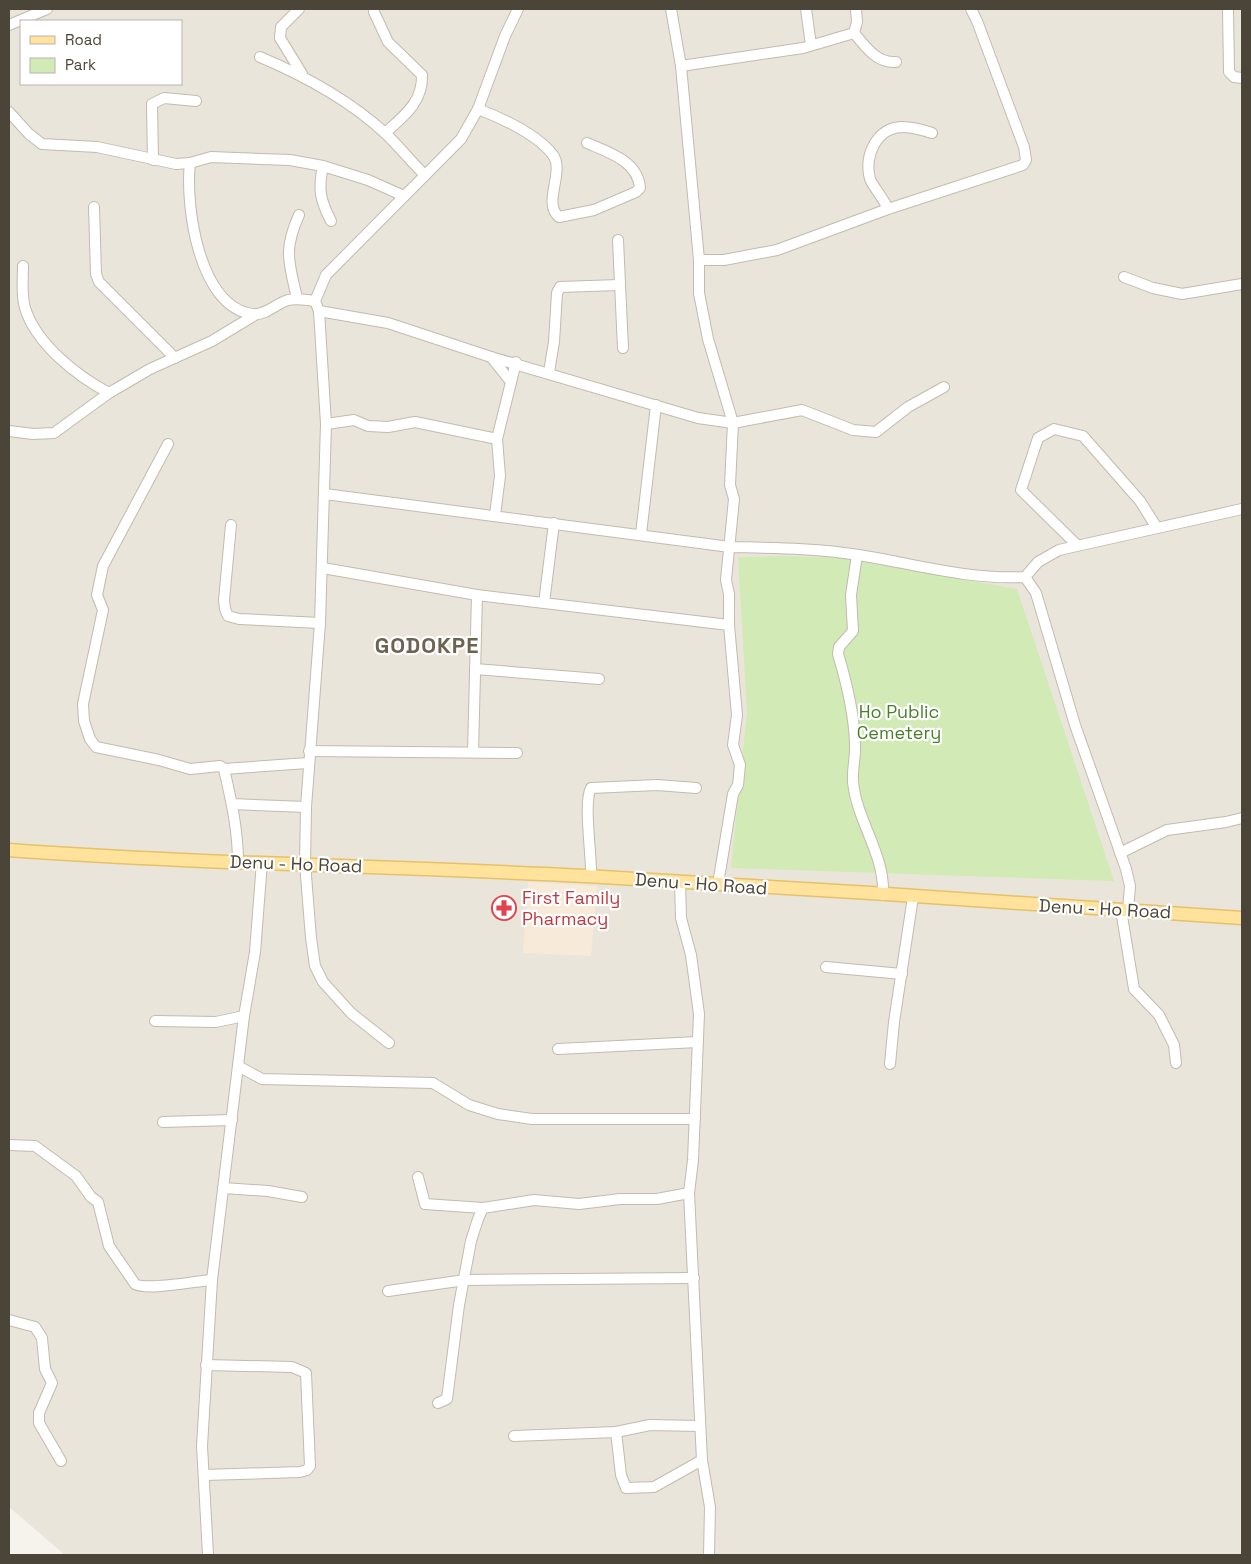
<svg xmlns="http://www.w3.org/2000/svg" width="1251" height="1564" viewBox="0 0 1251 1564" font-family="'Space Grotesk',sans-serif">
<rect width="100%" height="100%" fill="#f6f3ec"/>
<!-- residential -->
<path fill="#eae5da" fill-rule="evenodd" d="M9,9H1242V1555H65L9,1507ZM21,21H181V84H21Z"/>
<!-- commercial -->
<path fill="#f7ead8" d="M528,882L597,886L591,956L523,953Z"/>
<!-- green -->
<path fill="#d2eab5" d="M784,556L841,558L1017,589L1114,881L731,868L747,712L738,557Z"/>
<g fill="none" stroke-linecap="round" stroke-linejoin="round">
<defs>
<g id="minor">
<path d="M299,9L281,27L280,38L302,74"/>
<path d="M671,9L681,66L699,260V293L708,339L733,423L730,485L734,499L726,580L729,594V625L737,715L733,745L740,765L738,785L733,794L718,884"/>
<path d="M806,9L811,45"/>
<path d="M1228,9L1229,72L1234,77L1242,78"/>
<path d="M374,12L388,42L422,75C423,102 404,116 385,133"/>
<path d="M9,25L47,9"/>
<path d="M854,33C866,47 876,63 896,62"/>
<path d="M854,33L857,22L856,9"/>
<path d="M260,57C305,76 349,100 385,133C399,146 411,162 425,175"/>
<path d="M681,66L803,48L854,33"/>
<path d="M478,109C501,118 537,134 553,155C565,172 542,203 559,217L594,210L636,192L640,188C638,161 608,152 587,143"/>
<path d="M9,112L29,134L42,144L97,147L176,164L190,163L211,157L290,160L323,166L368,180L404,196"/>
<path d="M153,160L152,104L164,98L196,101"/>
<path d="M190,163C185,206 199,308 253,314C265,316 277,303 288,300C297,298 306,300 315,301"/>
<path d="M323,166C318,189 320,200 331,221"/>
<path d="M94,207L96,274L99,282L175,358"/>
<path d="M888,209C884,199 872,185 870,179C864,156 876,128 902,127C911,127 923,130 932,133"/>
<path d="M618,240L623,348"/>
<path d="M699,260H724L777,250L888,209L1023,165L1026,160L1024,147L977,21L971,9"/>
<path d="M23,266C23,279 21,295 25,308C36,344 77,376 109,393"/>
<path d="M1124,277L1153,288L1182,294L1242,284"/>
<path d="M297,298C289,263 283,250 299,215"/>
<path d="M319,311L388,323L491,357L698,418L733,423L802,410L853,430L876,432L908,407L944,387"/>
<path d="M491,357L511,382"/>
<path d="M549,372L554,342L557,293L560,287L619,285"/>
<path d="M326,424L354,420L368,426L388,427L415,422L497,439L500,476L495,515"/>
<path d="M9,431L33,434L54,433L109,393L150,369L212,341L255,315"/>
<path d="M497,439L516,362"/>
<path d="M168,444L103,566L97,595L103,610L83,704L84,721L90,739L96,747L159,760L190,769L220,766L224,769C231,799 238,830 238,862"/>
<path d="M325,494L730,547C773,548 816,548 859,555C914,564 969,580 1025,577L1038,562L1059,550L1242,509"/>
<path d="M231,525L224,600L225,609L228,616L239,619L320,623"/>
<path d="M641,534L656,405"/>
<path d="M1077,545L1021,490L1038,438L1054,429L1083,436L1140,501L1157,528"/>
<path d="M857,555L851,595L853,631L839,647L838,654C847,684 854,712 855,743C856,756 852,769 853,782C857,822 885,854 883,895"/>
<path d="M323,568L477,595L729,625"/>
<path d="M1025,577L1036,593L1075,725L1126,869L1130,886L1128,911"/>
<path d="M544,603L554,523"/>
<path d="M475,669L599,679"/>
<path d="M309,751L517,753"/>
<path d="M473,752L477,595"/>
<path d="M224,769L308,763"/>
<path d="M232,804L306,807"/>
<path d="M1120,853L1167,830L1226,822L1242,818"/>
<path d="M591,877C592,855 583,803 591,788L657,785L696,788"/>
<path d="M680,882L681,918L691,955L699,1014L693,1160L689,1193L702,1460L710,1507L709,1555"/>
<path d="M1121,910L1134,989L1159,1015L1174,1045L1176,1063"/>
<path d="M826,967L902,974"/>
<path d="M155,1021L216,1022L244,1016"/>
<path d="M389,1043L351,1013L323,982L315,966L311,938L305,863L306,807L320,623L326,424L319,311L315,301L326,275L461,139L478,109L505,36L518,9"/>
<path d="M558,1049L698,1042"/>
<path d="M890,1064L894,1022L913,897"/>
<path d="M238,1066L262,1079L433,1083L469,1105L498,1114L532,1119H695"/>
<path d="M163,1122L232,1120"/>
<path d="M9,1145L35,1146L76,1176L91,1197L98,1202L109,1246L135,1284C147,1291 195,1281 212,1280"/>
<path d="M418,1177L425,1204L483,1208"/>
<path d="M223,1188L268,1191L302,1197"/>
<path d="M388,1291L465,1280L694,1278"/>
<path d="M9,1320L35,1327L42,1338L45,1369L52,1383L39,1413V1423L61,1461"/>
<path d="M438,1403L447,1399L459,1305L471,1241L478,1219L483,1208L534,1200L579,1204L620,1199H657L689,1193"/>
<path d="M616,1432L621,1475L626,1488L654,1487L702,1460"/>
<path d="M514,1436L616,1432L650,1425L700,1426"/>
<path d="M204,1475L300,1472L307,1470L310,1466L306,1373L292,1367L206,1365"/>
<path d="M208,1555L202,1446L212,1280L244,1016L255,952L262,862"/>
</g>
<path id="major" d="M9,850C201,864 393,866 586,876C805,888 1023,903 1242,918"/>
</defs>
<!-- minor casing -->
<use href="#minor" stroke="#c2bbae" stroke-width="12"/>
<!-- major casing -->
<use href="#major" stroke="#e6c16a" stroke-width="15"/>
<!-- minor -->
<use href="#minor" stroke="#fff" stroke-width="10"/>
<!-- major -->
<use href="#major" stroke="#ffe39c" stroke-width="12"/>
</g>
<!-- icons -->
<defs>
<symbol id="pharmacy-ring" viewBox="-11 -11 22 22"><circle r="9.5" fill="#fff" stroke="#e0444e" stroke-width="1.5"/><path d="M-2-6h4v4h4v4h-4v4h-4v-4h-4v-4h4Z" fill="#e0444e"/></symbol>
</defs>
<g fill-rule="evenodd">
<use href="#pharmacy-ring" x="490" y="894" width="28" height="28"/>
</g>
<g text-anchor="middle" stroke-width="4.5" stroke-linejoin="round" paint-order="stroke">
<!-- park labels -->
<g font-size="18" fill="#4a7f2a" stroke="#fff">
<text x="899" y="718">Ho Public<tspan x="899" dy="21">Cemetery</tspan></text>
</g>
<!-- street labels -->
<g font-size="18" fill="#4b4439" stroke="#fff">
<text transform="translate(296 864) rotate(2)" y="6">Denu - Ho Road</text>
<text transform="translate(701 884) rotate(4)" y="6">Denu - Ho Road</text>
<text transform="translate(1105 909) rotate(3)" y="6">Denu - Ho Road</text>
</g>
<!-- health labels -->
<g font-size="18" fill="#be3a42" stroke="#fff" text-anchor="start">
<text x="522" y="904">First Family<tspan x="522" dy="21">Pharmacy</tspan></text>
</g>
<!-- district labels -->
<g font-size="22" font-weight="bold" letter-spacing="1" fill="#6e6250" stroke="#fff">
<text x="427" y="653">GODOKPE</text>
</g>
</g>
<!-- border -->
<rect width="1251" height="1564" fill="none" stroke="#4b4439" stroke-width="20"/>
<!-- legend -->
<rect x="20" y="20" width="162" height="65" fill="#ffffff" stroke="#b7b4b0"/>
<rect x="30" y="36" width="25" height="8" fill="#ffe39c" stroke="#b7b4b0"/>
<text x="65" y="45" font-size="15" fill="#4b4439">Road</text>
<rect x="30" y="58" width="25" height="15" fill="#d2eab5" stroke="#b7b4b0"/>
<text x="65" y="70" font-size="15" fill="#4b4439">Park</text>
</svg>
